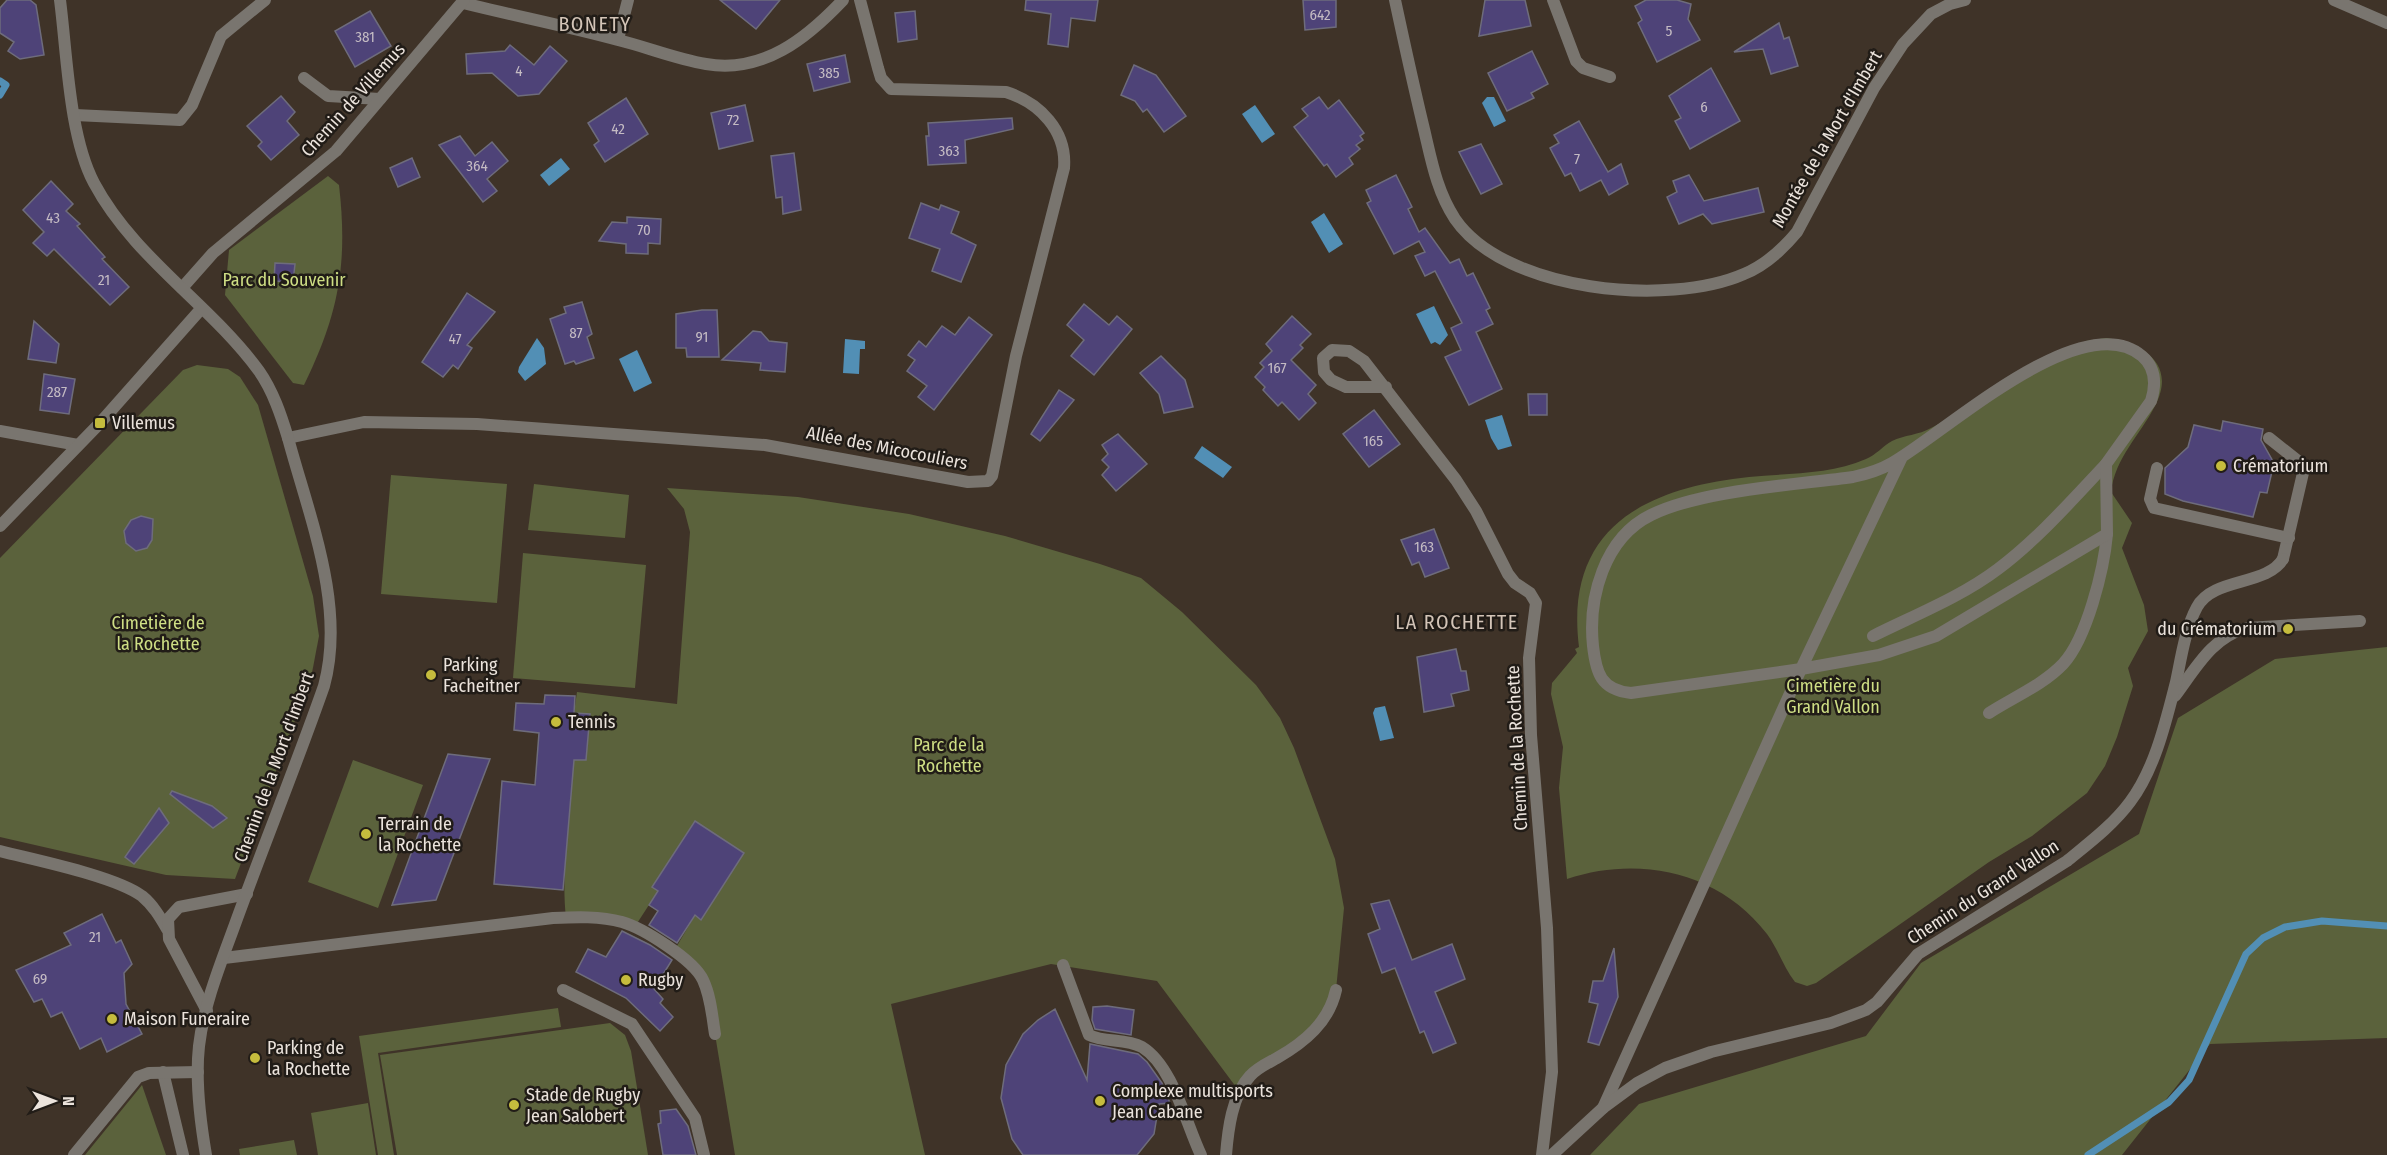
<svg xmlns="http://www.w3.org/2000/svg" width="2387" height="1155" viewBox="0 0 2387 1155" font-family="'Fira Sans Condensed',sans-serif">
<rect width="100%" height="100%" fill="#3f3328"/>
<!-- green -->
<g fill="#5b623c">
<path d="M328,176L339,185C348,264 339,313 304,385L293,383L225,295L229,250Z"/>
<path d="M2106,338C2143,343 2177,364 2155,406C2140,435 2115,458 2111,492L2132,523L2122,548L2144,605L2148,631L2128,668L2133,686L2117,737L2105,766L2087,793L2032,836L1989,862L1816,983L1807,986L1795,982C1784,968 1778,949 1767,934C1719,872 1640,855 1567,879L1559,788L1563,747L1551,694L1552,683L1577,653L1575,649L1579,647C1564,528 1645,488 1749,477C1787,473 1830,475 1866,459C1876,455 1883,446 1892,441C1904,435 1919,435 1931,428C1983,401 2034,370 2086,341Z"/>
<path d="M197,365L228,369L240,377L258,405L313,596L319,636L311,678L235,879L166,875L0,837V558L183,370Z"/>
<path d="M391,475L507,484L497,603L381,594Z"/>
<path d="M534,484L629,495L625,538L528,530Z"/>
<path d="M667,488L798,497L909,514L1005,536L1100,564L1141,578L1182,612L1256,685L1280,718L1294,748L1335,859L1344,908L1336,990L1327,1014L1239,1091L1157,981L1051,964L891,1004L925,1155H735L709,998L702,979L674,951L695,915L701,919L744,853L695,821L652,887L658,891L634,928L566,918C560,865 573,812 570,759L586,760L590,714L574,713L577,692L677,704L690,532L684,509Z"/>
<path d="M523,553L646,565L635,688L513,678Z"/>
<path d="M2387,647V1038L2210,1044L2122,1155H1590L1639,1104L1866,1036L1921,963L2139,834L2178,718L2275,659Z"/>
<path d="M353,760L423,785L378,908L308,882Z"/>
<path d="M558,1008L561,1027L378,1053L394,1155H378L359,1036Z"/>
<path d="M610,1023L625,1035L631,1051L648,1155H397L380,1055Z"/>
<path d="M142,1085L166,1155H85Z"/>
<path d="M368,1103L376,1155H318L311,1113Z"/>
<path d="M294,1140L297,1155H240L239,1149Z"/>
</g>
<!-- water -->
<g fill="#528fb5">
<path d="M1487,97H1494L1506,121L1494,127L1482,103Z"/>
<path d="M1255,105L1275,134L1262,143L1242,114Z"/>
<path d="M561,158L570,169L549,186L540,175Z"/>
<path d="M1324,213L1343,244L1329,253L1311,222Z"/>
<path d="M1434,306L1448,335L1440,345L1435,342L1431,344L1416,314Z"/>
<path d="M537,338L544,348L546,364L525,381L518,372L519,367Z"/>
<path d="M845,339L865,341V349H860L859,374L843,373Z"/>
<path d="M637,350L652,383L634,392L619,359Z"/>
<path d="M1502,415L1512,446L1498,450L1491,438L1485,420Z"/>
<path d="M1202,446L1232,467L1223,478L1194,458Z"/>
<path d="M1385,706L1394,738L1380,741L1373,713L1375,708Z"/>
</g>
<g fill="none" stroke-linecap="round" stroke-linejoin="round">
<!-- stream -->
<g stroke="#528fb5" stroke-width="7">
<path d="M0,81L6,85L0,95"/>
<path d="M2088,1155L2169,1102L2189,1080L2246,954L2263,938L2285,927L2322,921L2387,926"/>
</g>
</g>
<!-- building -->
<g fill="#4e4378" stroke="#6e6c7c" stroke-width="1.5">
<path d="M7,0H30L36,5L44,55L20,59L8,51L14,42L0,33V8Z"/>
<path d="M720,0H780L756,29Z"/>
<path d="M1026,0H1098L1095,21L1071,18L1068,47L1048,44L1051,14L1025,10Z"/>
<path d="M1303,0H1336V27L1305,30Z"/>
<path d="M1485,0H1525L1531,26L1479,36Z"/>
<path d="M1646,0H1677L1691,4L1688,19L1700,40L1657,62L1638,23L1642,20L1635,6Z"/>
<path d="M370,11L391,46L355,67L335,31Z"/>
<path d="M915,11L917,39L898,42L895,13Z"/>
<path d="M1779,23L1784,39L1789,37L1798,66L1771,74L1763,49L1734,52Z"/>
<path d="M510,45L534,65L550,46L567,61L539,94L518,96L492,73L467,74L466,54L505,51Z"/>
<path d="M1532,51L1548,84L1531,93L1534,98L1507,111L1488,73Z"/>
<path d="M845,55L850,82L814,91L807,64Z"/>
<path d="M1134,65L1156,75L1186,116L1164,132L1147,109L1143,112L1135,101L1121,95Z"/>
<path d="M1711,68L1740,121L1690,149L1675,121L1681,118L1669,96Z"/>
<path d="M281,96L295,112L287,121L299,135L271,160L258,146L262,142L247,126Z"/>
<path d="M1319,97L1328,109L1339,100L1364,133L1360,136L1363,140L1356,145L1360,149L1349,158L1353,164L1336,177L1327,164L1324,166L1294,127L1308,116L1302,109Z"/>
<path d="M626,98L648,134L605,162L594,145L599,141L588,123Z"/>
<path d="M745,105L753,141L719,149L711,113Z"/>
<path d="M1012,118L1013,129L965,140L966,163L928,165L926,136H929L928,123Z"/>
<path d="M1579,121L1608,172L1621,164L1628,184L1609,195L1601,180L1580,191L1571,173L1565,176L1550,148L1559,143L1554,135Z"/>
<path d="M460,136L475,156L492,142L508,161L487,179L497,191L483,202L439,145Z"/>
<path d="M1481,144L1502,184L1481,194L1459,152Z"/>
<path d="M794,153L801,210L783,214L782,197L776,198L771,156Z"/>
<path d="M412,158L420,177L398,187L390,168Z"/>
<path d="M1396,175L1412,207L1408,209L1419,232L1425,228L1450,263L1459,259L1467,276L1473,273L1490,308L1486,310L1493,324L1476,332L1502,389L1469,405L1445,357L1461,350L1451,328L1462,323L1435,271L1425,276L1415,256L1425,252L1419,241L1394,254L1367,203L1371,201L1366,190Z"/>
<path d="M1689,175L1704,201L1758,188L1764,212L1712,224L1703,214L1679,224L1667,197L1677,192L1673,181Z"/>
<path d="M51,181L73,204L66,211L80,224L77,226L105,257L102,259L129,287L110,305L54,249L47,256L33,243L44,232L23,210Z"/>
<path d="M921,203L939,210L941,205L959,212L951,233L976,245L961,282L932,271L940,249L909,238Z"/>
<path d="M627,217L661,219L660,244L648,243V254L626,253V244L599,241L612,222L627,223Z"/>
<path d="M275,263L295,264L293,282L274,281Z"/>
<path d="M467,293L495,312L467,345L472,348L458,369L453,365L443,377L422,362Z"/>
<path d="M582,302L592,334L587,337L594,358L576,364L574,361L565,364L550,319L566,313L564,307Z"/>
<path d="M1084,304L1109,325L1117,316L1132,329L1094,375L1071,356L1084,340L1067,325Z"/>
<path d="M702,310H717L719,357H687L686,348H676V314Z"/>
<path d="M1292,316L1311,334L1300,345L1303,348L1291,360L1316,385L1308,394L1316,403L1299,420L1282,402L1278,406L1263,390L1265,387L1255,377L1264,367L1260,363L1272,351L1266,344Z"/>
<path d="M969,317L992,335L934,410L918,397L927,386L907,371L915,360L908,355L919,341L926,347L942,326L955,335Z"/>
<path d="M34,321L59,344L56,363L28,359Z"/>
<path d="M753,331L761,332L769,341L787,343L785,372L760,370L761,363L722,360Z"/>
<path d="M1161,356L1185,380L1193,407L1164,413L1159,394L1140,373Z"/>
<path d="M44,374L75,379L69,414L40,410Z"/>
<path d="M1059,390L1074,400L1040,441L1031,434Z"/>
<path d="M1528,394H1547V415H1529Z"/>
<path d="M1374,410L1400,444L1369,467L1343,434Z"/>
<path d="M2223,421L2263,429L2261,440L2274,463L2267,493L2260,492L2253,517L2183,501L2165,494V468L2188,447L2194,425L2221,431Z"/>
<path d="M1118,434L1147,464L1116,491L1102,475L1109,467L1102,460L1108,454L1102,445Z"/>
<path d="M141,516L153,519L152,540L147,548L136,551L126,543L124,531L131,520Z"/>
<path d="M1434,529L1449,568L1425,577L1419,562L1412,565L1401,540Z"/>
<path d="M1456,649L1461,671H1466L1469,690L1451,694L1454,706L1424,712L1417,657Z"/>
<path d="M545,695L575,696L574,713L590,714L586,760H574L563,890L494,884L502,781L535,785L539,733L514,730L516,703L544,704Z"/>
<path d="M448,754L490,759L436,900L392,905Z"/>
<path d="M172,791L212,806L227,818L213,828L170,794Z"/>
<path d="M159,808L169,823L134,864L125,857Z"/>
<path d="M695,821L744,853L701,920L695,915L677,943L649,925L658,911L649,905L658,891L652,887Z"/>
<path d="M1389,900L1412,960L1452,944L1465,979L1435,992L1456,1043L1433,1053L1424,1031L1420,1033L1395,968L1382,973L1368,934L1380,929L1371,904Z"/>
<path d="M102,914L116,943L121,940L132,964L124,973L126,1004L142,1034L107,1052L101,1038L80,1049L62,1012L51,1017L42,999L34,1002L16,970L71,945L64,933Z"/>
<path d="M622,931L650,945L672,960L654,989L663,999L660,1003L673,1017L660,1031L626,998L576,972L588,949L606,957Z"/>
<path d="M1614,948L1618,997L1599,1045L1588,1042L1598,1004L1589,1002L1593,981H1603Z"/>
<path d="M1107,1006L1134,1010L1131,1035L1095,1029L1092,1020L1093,1007Z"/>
<path d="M1055,1009L1087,1080L1090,1044L1138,1054L1147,1062L1162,1083L1170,1103L1159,1104L1154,1134L1137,1155H1023L1012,1139L1001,1098L1006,1065L1023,1034L1038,1020Z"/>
<path d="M676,1109L688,1126L696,1155H663L658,1124L661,1123L660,1111Z"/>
</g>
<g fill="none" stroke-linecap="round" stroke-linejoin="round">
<!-- service -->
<g stroke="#79756f" stroke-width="12">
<path d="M304,78L328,96L380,99"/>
<path d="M75,115L180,120L192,105L221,36L265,0"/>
<path d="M2269,438L2298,461L2303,473L2283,559"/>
<path d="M2157,468L2150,499L2154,508L2289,538"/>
<path d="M1873,636C1915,615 1961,597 1998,569C2038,539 2072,500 2106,464"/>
<path d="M1989,713C2012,698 2043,685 2063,664C2087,638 2104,569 2107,534"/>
<path d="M224,958L553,918C576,917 600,916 622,922C643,928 694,960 703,980C711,997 712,1016 715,1034"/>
<path d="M1063,965L1089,1035C1105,1043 1125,1038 1142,1047C1173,1066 1186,1124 1201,1155"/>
<path d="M563,990L632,1024L695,1118L704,1155"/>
<path d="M163,1072L183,1155"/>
<path d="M1603,1108L1801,669L1879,655L1936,636L2107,534L2106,464L2151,401C2156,385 2156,368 2142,356C2082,305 1945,433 1892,463C1880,470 1867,474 1853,477C1795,485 1702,490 1651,515C1604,538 1588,598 1593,646C1596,673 1601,690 1631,693L1801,669L1902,457"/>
<path d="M1226,1155C1228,1130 1232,1095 1250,1076C1257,1068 1268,1063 1277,1058C1305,1042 1329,1022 1336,990"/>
</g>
<!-- minor -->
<g stroke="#79756f" stroke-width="12">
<path d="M1553,0L1576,61L1583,68L1610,77"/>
<path d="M463,3C515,16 567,26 618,40C647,47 676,59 706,64C763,74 807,38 843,0"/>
<path d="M618,39L628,0"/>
<path d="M182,288L213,253L336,151L464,0"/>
<path d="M1386,387H1346L1331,380L1324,372L1323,358L1332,350L1349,351L1364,361L1456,480L1476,511L1508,574L1515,583L1530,593L1536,603L1529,658L1531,735L1547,928L1552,1072L1542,1155"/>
<path d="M0,431L78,445"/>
<path d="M288,438L364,422L477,424L765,445L968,482L988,481L992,476L1016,356L1064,168C1067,131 1040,103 1006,92L891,89L881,78L878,68L860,0"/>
<path d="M0,526L100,423L201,309"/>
<path d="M2175,696C2196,668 2212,637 2247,628L2360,621"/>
<path d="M0,851C35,860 115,876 142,896C153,905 160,917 167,929"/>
<path d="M207,1011L169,939L168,919L179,907L247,894"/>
<path d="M74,1155L138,1077L149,1073L198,1072"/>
<path d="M1552,1155L1603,1108L1637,1083L1665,1068L1711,1052L1831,1023L1866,1010L1877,1002L1918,954L2067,861C2089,843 2113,825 2130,802C2155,769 2166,721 2176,682C2181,659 2185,629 2197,607C2213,577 2267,586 2283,559"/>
</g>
<!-- tertiary -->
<g stroke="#79756f" stroke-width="12">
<path d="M60,0C67,54 69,136 94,183C134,258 210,304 259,371C273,391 281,415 288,438C309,516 346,606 324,686C297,763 266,839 238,916C223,958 204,1002 199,1046C195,1082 200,1120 206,1155"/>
<path d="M1395,0C1404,42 1413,83 1423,125C1431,158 1436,190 1455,219C1505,292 1669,307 1744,274C1766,265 1782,250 1797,232L1874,88L1903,44L1931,14L1950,4L1965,0"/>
<path d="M2334,0L2387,23"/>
</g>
</g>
<!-- markers -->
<g fill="#c5bc3d" stroke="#211c17" stroke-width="2">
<rect x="94" y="417" width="12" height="12" rx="3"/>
<circle cx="2221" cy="466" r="6"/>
<circle cx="2288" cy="629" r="6"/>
<circle cx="431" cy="675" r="6"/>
<circle cx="556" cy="722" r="6"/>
<circle cx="366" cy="834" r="6"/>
<circle cx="626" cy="980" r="6"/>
<circle cx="112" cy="1019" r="6"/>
<circle cx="255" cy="1058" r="6"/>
<circle cx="1100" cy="1101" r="6"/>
<circle cx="514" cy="1105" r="6"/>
</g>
<g text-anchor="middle" stroke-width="5" stroke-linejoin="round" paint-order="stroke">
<!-- number labels -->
<g font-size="15" fill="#c4bbc3">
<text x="1320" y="20">642</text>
<text x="1669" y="36">5</text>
<text x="365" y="42">381</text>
<text x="519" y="76">4</text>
<text x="829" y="78">385</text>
<text x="1704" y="112">6</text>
<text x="733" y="125">72</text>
<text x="618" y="134">42</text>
<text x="949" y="156">363</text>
<text x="1577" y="164">7</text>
<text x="477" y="171">364</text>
<text x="53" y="223">43</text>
<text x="644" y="235">70</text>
<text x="104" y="285">21</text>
<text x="576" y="338">87</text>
<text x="702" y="342">91</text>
<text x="455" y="344">47</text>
<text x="1277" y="373">167</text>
<text x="57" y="397">287</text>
<text x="1373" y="446">165</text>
<text x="1424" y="552">163</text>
<text x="95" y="942">21</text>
<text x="40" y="984">69</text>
</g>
<!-- street labels -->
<g font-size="18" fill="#ebe3dc" stroke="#211c17">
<text transform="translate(353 100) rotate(-48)" y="6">Chemin de Villemus</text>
<text transform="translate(1827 139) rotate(-60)" y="6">Montée de la Mort d'Imbert</text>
<text transform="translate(887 448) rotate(11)" y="6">Allée des Micocouliers</text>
<text transform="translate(1517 748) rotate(-93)" y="6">Chemin de la Rochette</text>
<text transform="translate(274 767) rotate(-70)" y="6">Chemin de la Mort d'Imbert</text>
<text transform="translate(1983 892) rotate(-33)" y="6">Chemin du Grand Vallon</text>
</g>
<!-- park labels -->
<g font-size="18" fill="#cede84" stroke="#211c17">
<text x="284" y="286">Parc du Souvenir</text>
<text x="158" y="629">Cimetière de<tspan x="158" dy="21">la Rochette</tspan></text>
<text x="1833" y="692">Cimetière du<tspan x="1833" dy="21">Grand Vallon</tspan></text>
<text x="949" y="751">Parc de la<tspan x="949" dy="21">Rochette</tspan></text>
</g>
<!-- poi labels -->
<g font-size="18" fill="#ebe3dc" stroke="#211c17" text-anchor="start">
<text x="112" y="429">Villemus</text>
<text x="2233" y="472">Crématorium</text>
<text x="2276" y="635" text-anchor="end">du Crématorium</text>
<text x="443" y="671">Parking<tspan x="443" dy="21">Facheitner</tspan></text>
<text x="568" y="728">Tennis</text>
<text x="378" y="830">Terrain de<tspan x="378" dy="21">la Rochette</tspan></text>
<text x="638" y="986">Rugby</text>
<text x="124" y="1025">Maison Funeraire</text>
<text x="267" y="1054">Parking de<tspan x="267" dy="21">la Rochette</tspan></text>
<text x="1112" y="1097">Complexe multisports<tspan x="1112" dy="21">Jean Cabane</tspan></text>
<text x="526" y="1101">Stade de Rugby<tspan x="526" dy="21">Jean Salobert</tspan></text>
</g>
<!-- neighbourhood labels -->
<g font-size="20" letter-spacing="1.5" fill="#d3c4b7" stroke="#211c17">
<text x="595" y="31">BONETY</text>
<text x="1457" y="629">LA ROCHETTE</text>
</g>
</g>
<!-- north arrow -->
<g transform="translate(54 1101) rotate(90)" stroke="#211c17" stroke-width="4.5" paint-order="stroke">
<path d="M0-4.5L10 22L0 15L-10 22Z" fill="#ebe3dc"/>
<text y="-9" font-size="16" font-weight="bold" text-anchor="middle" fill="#ebe3dc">N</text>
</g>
</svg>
